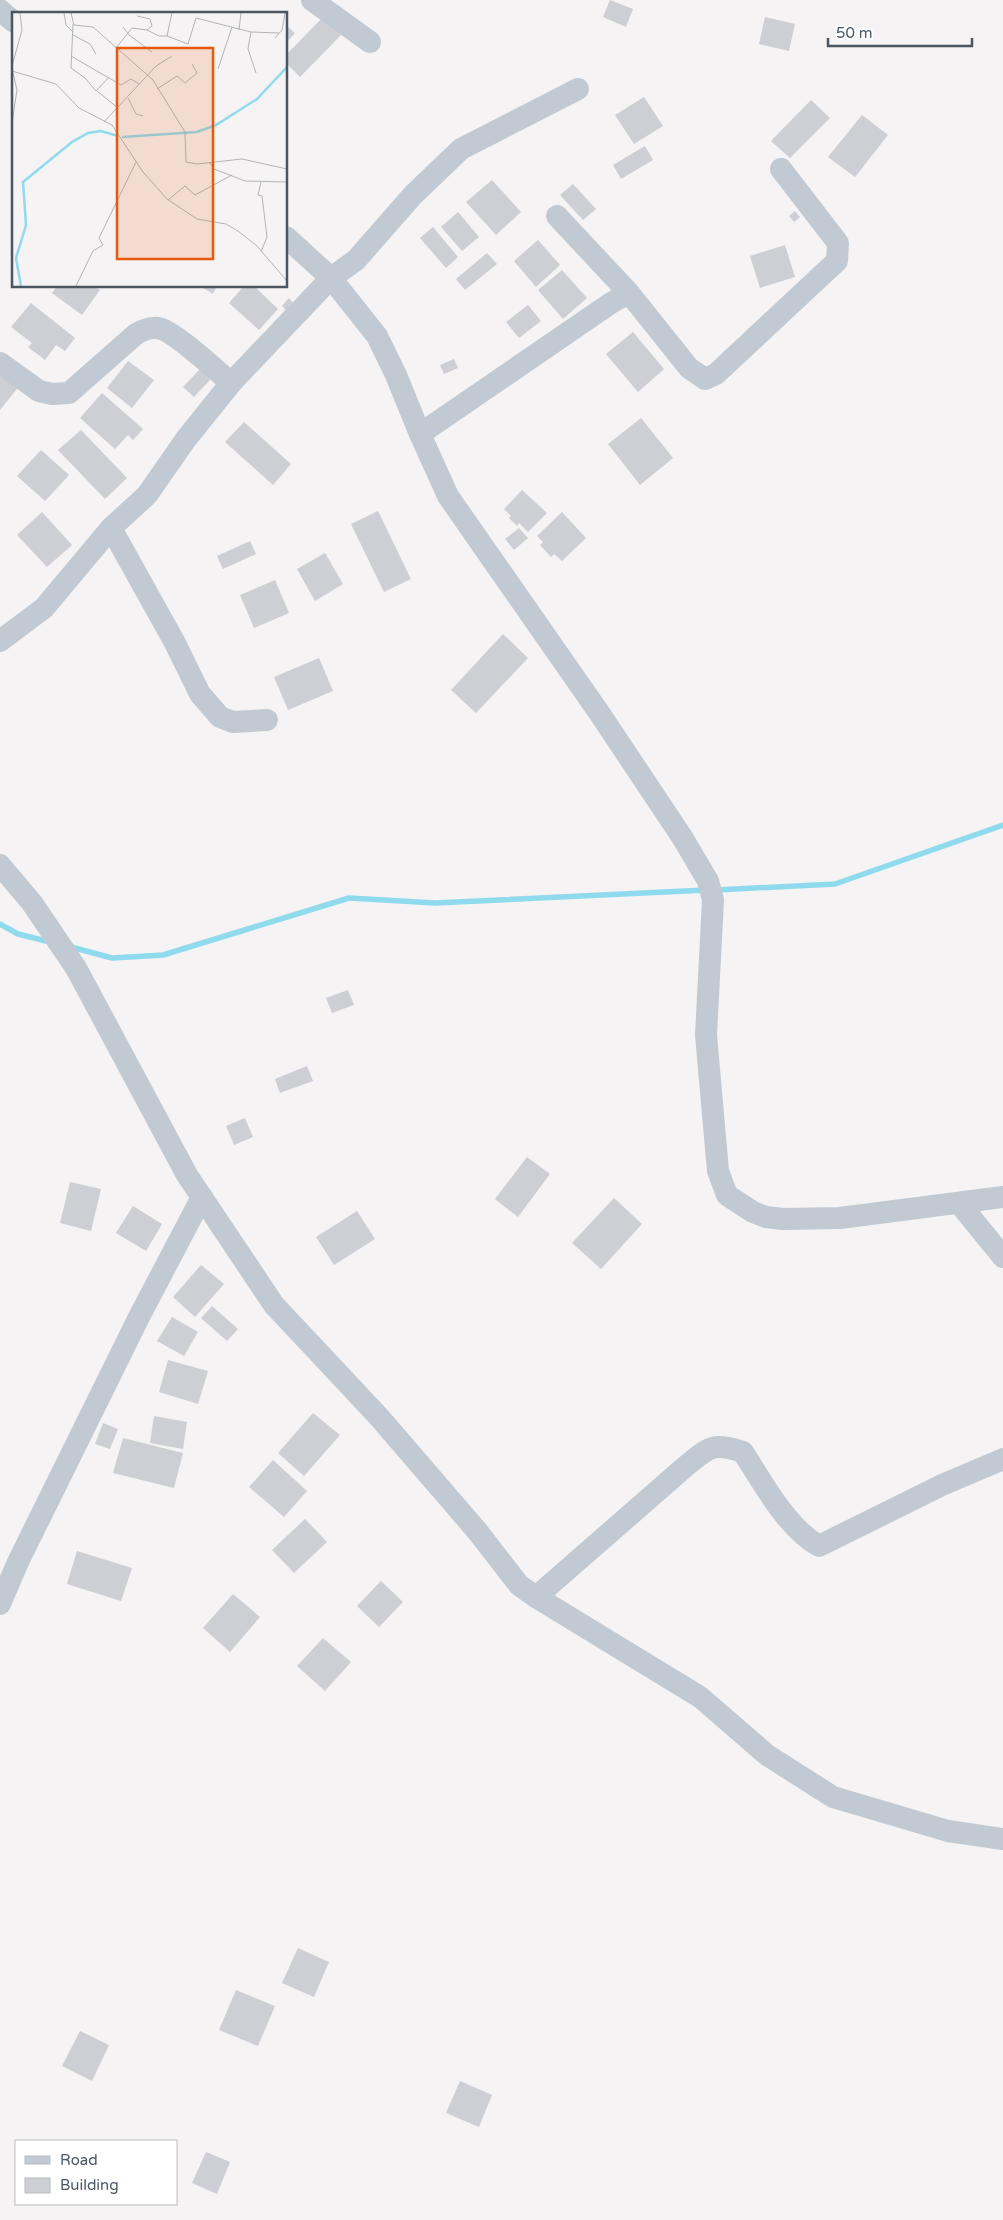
<svg xmlns="http://www.w3.org/2000/svg" width="1003" height="2220" viewBox="0 0 1003 2220" font-family="'Varela Round',sans-serif">
<rect width="100%" height="100%" fill="#f5f3f3"/>
<g fill="none" stroke-linecap="round" stroke-linejoin="round">
<!-- stream -->
<g stroke="#90daee" stroke-width="5.5">
<path d="M716,890L835,884L1003,825"/>
<path d="M0,924L18,934L50,942"/>
<path d="M71,947L112,958L163,955L349,898L435,903L706,890"/>
</g>
</g>
<!-- building -->
<g fill="#cdcfd5">
<path d="M610,0L633,9L626,27L603,17Z"/>
<path d="M765,17L795,24L789,51L759,44Z"/>
<path d="M322,18L341,35L300,77L286,63V55Z"/>
<path d="M286,25L295,33L286,43Z"/>
<path d="M644,97L663,126L634,144L615,115Z"/>
<path d="M811,100L830,118L790,158L771,141Z"/>
<path d="M862,115L888,135L855,177L828,157Z"/>
<path d="M645,146L653,160L621,179L613,165Z"/>
<path d="M492,180L521,212L496,235L466,202Z"/>
<path d="M573,184L596,209L583,220L560,195Z"/>
<path d="M795,211L800,217L794,222L789,216Z"/>
<path d="M458,212L479,237L462,251L441,227Z"/>
<path d="M433,227L458,257L446,268L420,238Z"/>
<path d="M538,240L560,265L536,287L514,261Z"/>
<path d="M785,245L795,277L760,288L750,256Z"/>
<path d="M487,253L497,264L465,290L456,279Z"/>
<path d="M562,270L587,298L563,319L538,290Z"/>
<path d="M57,286H95L100,290L82,315L52,293Z"/>
<path d="M200,286H217L213,294Z"/>
<path d="M244,286H254L278,309L259,330L229,303Z"/>
<path d="M289,298L297,307L290,314L282,306Z"/>
<path d="M31,303L75,338L65,351L56,345L45,360L28,347L32,343L11,327Z"/>
<path d="M528,305L541,321L519,338L506,322Z"/>
<path d="M633,332L664,369L638,392L606,354Z"/>
<path d="M454,359L458,368L444,374L440,365Z"/>
<path d="M128,361L154,380L132,408L107,388Z"/>
<path d="M0,368L21,384L0,410Z"/>
<path d="M201,368L212,378L194,397L183,387Z"/>
<path d="M102,393L143,429L133,440L128,435L115,449L80,418Z"/>
<path d="M641,418L673,458L640,485L608,444Z"/>
<path d="M244,422L291,464L273,485L225,442Z"/>
<path d="M81,430L127,478L105,499L58,450Z"/>
<path d="M41,450L69,475L45,501L17,476Z"/>
<path d="M522,490L547,513L528,532L519,523L517,526L509,518L511,516L504,509Z"/>
<path d="M378,511L411,579L384,592L351,524Z"/>
<path d="M42,512L72,545L47,567L17,535Z"/>
<path d="M562,512L586,538L562,561L554,554L551,557L540,545L543,542L537,536Z"/>
<path d="M519,528L528,538L514,550L505,539Z"/>
<path d="M250,541L256,554L223,569L217,556Z"/>
<path d="M325,553L343,584L315,601L297,569Z"/>
<path d="M275,580L289,613L254,628L240,595Z"/>
<path d="M503,634L528,658L476,713L451,690Z"/>
<path d="M319,658L333,691L288,710L274,677Z"/>
<path d="M348,990L354,1005L332,1013L326,998Z"/>
<path d="M307,1066L313,1081L280,1093L275,1079Z"/>
<path d="M245,1118L253,1137L234,1145L226,1126Z"/>
<path d="M527,1157L550,1174L518,1217L495,1199Z"/>
<path d="M70,1182L101,1189L91,1231L60,1223Z"/>
<path d="M614,1198L642,1224L601,1269L572,1243Z"/>
<path d="M133,1206L162,1224L146,1251L116,1233Z"/>
<path d="M357,1211L375,1239L334,1265L316,1237Z"/>
<path d="M201,1265L224,1284L195,1317L173,1297Z"/>
<path d="M212,1306L238,1329L227,1341L201,1318Z"/>
<path d="M172,1317L198,1332L184,1356L157,1341Z"/>
<path d="M168,1360L208,1371L198,1404L159,1392Z"/>
<path d="M313,1413L340,1435L304,1476L278,1453Z"/>
<path d="M154,1416L187,1422L183,1449L150,1443Z"/>
<path d="M103,1423L118,1429L110,1449L95,1444Z"/>
<path d="M123,1438L183,1453L174,1488L113,1473Z"/>
<path d="M273,1460L307,1491L284,1517L249,1487Z"/>
<path d="M305,1519L327,1542L294,1573L272,1550Z"/>
<path d="M77,1551L132,1568L121,1601L67,1584Z"/>
<path d="M381,1581L403,1602L379,1627L357,1606Z"/>
<path d="M233,1594L260,1617L230,1652L203,1628Z"/>
<path d="M323,1638L351,1662L325,1691L297,1666Z"/>
<path d="M298,1948L329,1962L314,1997L282,1983Z"/>
<path d="M236,1990L275,2006L258,2046L219,2030Z"/>
<path d="M80,2031L109,2045L92,2081L62,2066Z"/>
<path d="M460,2081L492,2095L479,2127L446,2113Z"/>
<path d="M206,2152L230,2162L217,2194L192,2183Z"/>
</g>
<g fill="none" stroke-linecap="round" stroke-linejoin="round">
<!-- minor -->
<g stroke="#c1cad2" stroke-width="22">
<path d="M312,0L370,42"/>
<path d="M0,10L14,22"/>
<path d="M557,216L629,293"/>
<path d="M286,237L331,278L377,336L396,375L420,434L448,496L600,714L682,837L708,881L713,900L706,1035L718,1171L727,1195L753,1212L766,1217L783,1219L840,1218L1003,1197"/>
<path d="M0,363L39,391L52,394L69,393L136,334C143,330 150,327 158,328C173,330 217,371 231,383"/>
<path d="M420,434L611,303L629,293L689,368L705,379L716,374L837,261L838,243L781,169"/>
<path d="M111,528L175,643L200,694L220,717L233,722L267,720"/>
<path d="M0,641L44,608L111,528L147,495L186,439L231,383L331,278L356,260L413,195L461,149L578,89"/>
<path d="M0,865L32,903L76,968L187,1175L274,1305L379,1417L478,1532L519,1585L536,1597L700,1697L767,1755L833,1797L948,1831L1003,1839"/>
<path d="M959,1203L1003,1257"/>
<path d="M536,1597L686,1466C710,1447 712,1442 743,1452C763,1483 787,1528 819,1546L942,1485L1003,1459"/>
<path d="M0,1604L18,1562L139,1317L202,1197"/>
</g>
</g>
<!-- overview -->
<g transform="translate(12 12)">
<rect width="275" height="275" fill="#f5f3f3"/>
<path fill="none" stroke="#90daee" stroke-width="2.5" d="M110,125L185,120L204,113L245,87L275,55M9,274L4,246L14,213L11,170L60,130L76,121L89,119L106,124"/>
<path fill="none" stroke="#b1b4b9" stroke-width="1" d="M52,1L54,13L61,20M59,1L62,13L81,15L141,68L173,120L174,150L185,152L230,147L275,157M61,12L59,56L73,66L84,79L97,65M111,15L117,23L140,40M135,18L147,24H155L160,1M227,18L229,1M239,20L236,37L244,61M61,23L78,32L84,42M155,24L176,32L184,6L239,20L267,21M263,26L270,18L273,1M104,36L120,16L135,18L140,14L138,7L125,4M59,44L109,73L119,67L127,72M0,54L10,18L8,1M206,57L220,15M0,59L44,72L67,96L100,113L131,160L155,187L185,207L214,212L226,219L245,234L275,269M145,77L165,64L173,71L185,61L180,52M85,79L106,96M116,86L124,102L131,104M92,110L144,54L160,44M0,111L5,78L1,61M197,150L202,157L233,169L275,170M249,170L246,183L250,184L255,225L249,240M156,188L173,174L183,183L220,163M64,274L81,239L91,233L87,226L124,150"/>
<path fill="#e8590c" fill-opacity="0.15" stroke="#e8590c" stroke-width="2.5" d="M105,36H201V247H105Z"/>
<rect width="275" height="275" fill="none" stroke="#4a5661" stroke-width="2.5"/>
</g>
<!-- legend -->
<rect x="15" y="2140" width="162" height="65" fill="#ffffff" stroke="#b7bbc0"/>
<rect x="25" y="2156" width="25" height="8" fill="#c1cad2" stroke="#b7bbc0"/>
<text x="60" y="2165" font-size="15" fill="#4a5661">Road</text>
<rect x="25" y="2178" width="25" height="15" fill="#cdcfd5" stroke="#b7bbc0"/>
<text x="60" y="2190" font-size="15" fill="#4a5661">Building</text>
<!-- scale -->
<path d="M828 38v8h144v-8" fill="none" stroke="#4a5661" stroke-width="2.5"/>
<text x="836" y="38" font-size="15" fill="#4a5661" stroke="#ffffff" stroke-width="4" paint-order="stroke">50 m</text>
</svg>
